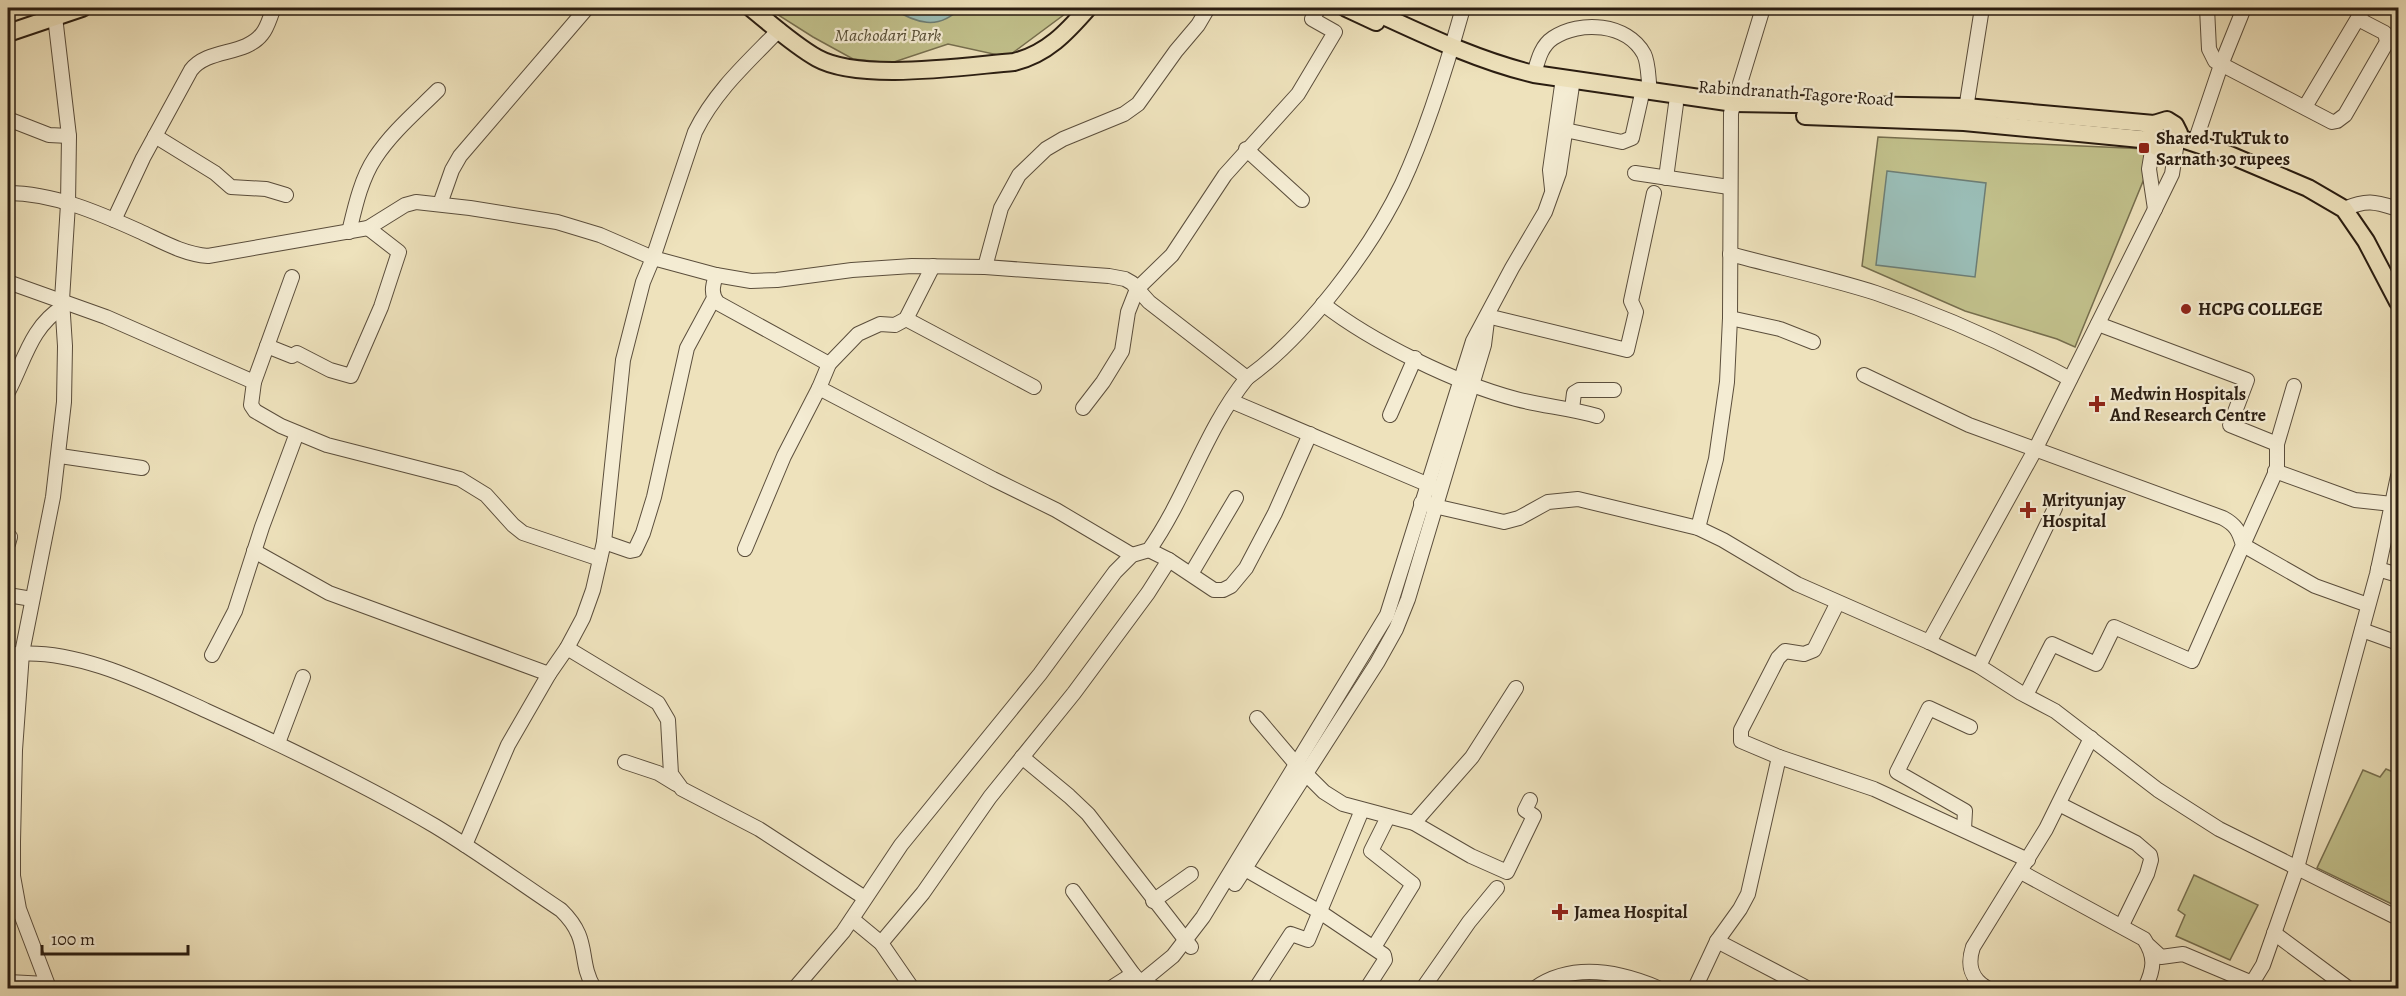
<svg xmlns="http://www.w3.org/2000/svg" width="2406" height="996" viewBox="0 0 2406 996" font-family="Alegreya,serif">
<rect width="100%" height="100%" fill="#eee2bc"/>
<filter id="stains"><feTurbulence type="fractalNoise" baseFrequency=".00333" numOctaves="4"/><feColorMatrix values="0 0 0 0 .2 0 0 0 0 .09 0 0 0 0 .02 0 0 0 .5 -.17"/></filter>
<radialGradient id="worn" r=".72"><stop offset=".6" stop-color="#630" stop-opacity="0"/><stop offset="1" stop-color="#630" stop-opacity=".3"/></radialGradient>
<!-- green -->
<g fill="#c1c08b" stroke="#766e4e" stroke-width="1.5">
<path d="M776,8H1073L1007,57L948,44L891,63L853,59L813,37L775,13Z"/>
<path d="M1878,137L2148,149L2146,174L2075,347L2057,339L1965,311L1862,266Z"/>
<path d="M2386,769L2398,774V907L2317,868L2363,770L2380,777Z"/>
<path d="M2194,875L2258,905L2230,960L2176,936L2185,915L2178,910Z"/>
</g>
<!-- water -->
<g fill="#9abdb6" stroke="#6d7d74" stroke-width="1.5">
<path d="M892,8H960C939,31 915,23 892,8Z"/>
<path d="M1887,171L1986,183L1975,277L1876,265Z"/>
</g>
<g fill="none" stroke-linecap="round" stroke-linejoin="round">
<defs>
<g id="minor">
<path d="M2207,8L2209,49L2215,61L2332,122L2337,121L2345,115L2387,42L2385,33L2358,19"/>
<path d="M1534,74C1538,60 1541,46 1553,38C1580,20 1627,23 1644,54C1649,64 1648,80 1650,91"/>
<path d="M2305,107L2364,8"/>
<path d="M1965,115L1982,8"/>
<path d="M8,119L49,135L69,136"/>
<path d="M1565,130L1622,142L1632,138L1641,98"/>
<path d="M155,136L215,173L231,187L266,189L286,195"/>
<path d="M2195,142L2221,65L2244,8"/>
<path d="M2153,145L2149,169L2155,209"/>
<path d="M1246,149L1302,200"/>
<path d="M1635,173L1729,187"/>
<path d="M1666,178L1676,104"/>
<path d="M1552,189L1550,170L1563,78"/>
<path d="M8,193C53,193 99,213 139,231C161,241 183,254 208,256L368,228L405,205L416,202L470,208L557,222L600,235L653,258L716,275L751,281L777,280L852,270L912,266L985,267L1109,276L1125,279L1132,283L1149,302L1247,378C1306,336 1371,249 1402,184C1427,130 1447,65 1463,8"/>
<path d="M440,204L452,170L460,156L587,8"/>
<path d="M2344,209C2368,199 2375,202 2398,209"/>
<path d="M114,220L143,158L191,70C208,48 245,56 262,34C268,27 270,16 274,8"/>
<path d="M349,232C355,207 361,179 375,158C392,132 417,111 438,90"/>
<path d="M1730,254C1778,267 1829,278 1876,293C1944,316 2008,345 2070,379"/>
<path d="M985,267L1001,208L1019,175L1046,149L1063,139L1124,114L1138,104L1176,51L1198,25L1208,8"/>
<path d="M716,275C713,285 710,294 718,303L829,364L819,388L993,479L1056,510L1132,555"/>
<path d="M8,282L106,317L254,382L251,405L255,411L281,426L327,445L460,479L486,495L513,525L523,533L600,559"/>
<path d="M1323,304C1372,342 1455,383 1516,399C1542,406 1570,408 1597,416"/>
<path d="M1487,316L1627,350L1636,312L1631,301L1654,193"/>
<path d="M1730,318L1780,329L1813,342"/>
<path d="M906,319L1034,387"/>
<path d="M2098,324L2247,380L2230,425L2277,444"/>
<path d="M267,346L292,356L297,353L330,370L351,376L381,307L399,252L368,228"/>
<path d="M829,364L858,334L880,324L895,325L906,319L933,266"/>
<path d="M1864,375L1969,425L2223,518C2236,525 2239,531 2243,545L2192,661L2114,627L2096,664L2052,644L2026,695"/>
<path d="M254,382L292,277"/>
<path d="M2294,386L2277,444V469L2243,545L2315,586L2368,605"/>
<path d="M8,392C24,362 31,326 63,307"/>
<path d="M1231,401L1436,488"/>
<path d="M1083,408L1103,382L1122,351L1128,312L1137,289L1172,255L1225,175L1298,94L1335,32L1312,19L1319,8"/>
<path d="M1572,409L1574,393L1579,390H1614"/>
<path d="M1390,415L1415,358"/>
<path d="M60,456L142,468"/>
<path d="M2275,471L2355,500L2392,504"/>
<path d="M1421,503L1504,522L1519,518L1548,502L1578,499L1698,528L1723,540L1797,584L1929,642L1979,666L2021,693L2055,711L2158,790L2219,829L2398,918"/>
<path d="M1698,528L1716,459L1727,382L1730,318L1731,113L1763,8"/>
<path d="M8,536L10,537L8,544"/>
<path d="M604,542L630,551L635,550L643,533L654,497L687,348L714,298"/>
<path d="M745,549L784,456L819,388"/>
<path d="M254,551L329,593L549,674"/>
<path d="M1169,560L1214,590H1223L1231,586L1246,568L1275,513L1310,434"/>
<path d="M2378,569L2398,575"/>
<path d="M1191,574L1236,498"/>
<path d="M8,595L32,599"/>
<path d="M1837,604L1814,650L1804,654L1785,651L1778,658L1741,730V741L1779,757L1874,789L2028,860"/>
<path d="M2362,630L2398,643"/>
<path d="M1929,642L2035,450L2155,209L2172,174L2177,142"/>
<path d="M567,648L658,703L668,720L671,774L682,789L759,829L865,898"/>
<path d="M8,655C72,645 150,685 207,711C284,746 362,783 435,826C478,852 519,882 561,910C592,940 577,959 594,988"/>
<path d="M212,655L235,611L262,527L297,433"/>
<path d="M1979,666L2055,508"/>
<path d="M1257,718L1296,764L1324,792L1343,804L1414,823L1471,856L1507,872L1534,816L1525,810L1530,800"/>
<path d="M278,743L303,677"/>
<path d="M1022,757L1069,796L1088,814L1191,947"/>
<path d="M625,762L658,773L676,784"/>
<path d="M2059,804L2136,843L2150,855L2151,860L2147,874L2122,925"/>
<path d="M1414,823L1472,757L1516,688"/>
<path d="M1964,829L1965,811L1897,772L1929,708L1970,727"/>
<path d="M465,845L508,745L549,674L567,648L583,618L593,590L604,542L623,360L643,282L653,258L695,132C715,91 748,62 779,30"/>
<path d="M1245,869L1320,912L1384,955L1385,960L1367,988"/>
<path d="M2021,872L2144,939C2156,957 2154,969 2145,988"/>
<path d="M1235,884L1377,663L1396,629L1408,599L1484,345L1487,321"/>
<path d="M1073,891L1133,974"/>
<path d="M1153,901L1191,874"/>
<path d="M852,919L881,943L912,988"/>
<path d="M2274,933L2348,988"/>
<path d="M1717,941L1807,988"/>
<path d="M881,943L923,893L990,797L1074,693L1148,593L1169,560L1149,550"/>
<path d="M2149,946L2161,957L2183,954L2252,983"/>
<path d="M1374,947L1413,884L1371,851L1388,817"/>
<path d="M8,982L47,984"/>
<path d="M49,988L19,909L13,876V842L15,750L22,653L53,497L64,402L65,346L62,300L68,204L69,136L54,8"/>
<path d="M795,988L843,932L901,845L1040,674L1115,572L1132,555L1149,550C1187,496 1205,430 1247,378"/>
<path d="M1111,988L1133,974L1141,983L1156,988"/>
<path d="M1134,988L1173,956L1203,917L1387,615L1473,341L1512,268L1545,212L1559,173L1573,79"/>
<path d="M1256,988L1291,934L1308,940L1362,810"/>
<path d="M1423,988L1469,922L1497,888"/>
<path d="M1535,988C1573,962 1618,971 1658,988"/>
<path d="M1695,988L1717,941L1740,909L1748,894L1779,757"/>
<path d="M1987,988C1971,979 1967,965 1973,947L2046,829L2091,738"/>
<path d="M2249,988L2263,965L2297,868L2377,574L2398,476"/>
</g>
<g id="major">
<path d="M751,8C772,25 794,45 817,58C860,82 964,66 1014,62C1047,54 1067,32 1088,8"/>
<path d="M1346,8L1376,22"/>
<path d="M1366,8C1421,33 1475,60 1534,74L1734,103L1966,107L2154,124L2167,120L2175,125L2179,133L2174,146L2161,149L2153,145L2150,136L2154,124"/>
<path d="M8,33L82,8"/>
<path d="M1805,116L1964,122L2151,140"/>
<path d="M2179,138L2230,155L2308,188L2344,209L2366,241L2398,302"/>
</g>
</defs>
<!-- minor casing -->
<use href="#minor" stroke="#5b4e3c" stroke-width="16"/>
<!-- major casing -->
<use href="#major" stroke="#2a1d11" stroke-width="20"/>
<!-- minor -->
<use href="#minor" stroke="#f4ecd3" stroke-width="14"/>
<!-- major -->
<use href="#major" stroke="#eee2bc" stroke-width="16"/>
</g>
<!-- markers -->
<g fill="#8f2418" stroke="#f4ecd3" stroke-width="2">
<rect x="2138" y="142" width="12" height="12" rx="3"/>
<circle cx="2186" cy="309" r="6"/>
<path d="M2094 395h6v6h6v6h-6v6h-6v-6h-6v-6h6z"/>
<path d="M2025 501h6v6h6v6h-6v6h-6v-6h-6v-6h6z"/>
<path d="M1557 903h6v6h6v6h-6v6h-6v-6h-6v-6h6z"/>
</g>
<g text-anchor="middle" stroke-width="4.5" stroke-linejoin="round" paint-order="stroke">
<!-- park labels -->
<g font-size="18" font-style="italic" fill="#574e36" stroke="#f4ecd3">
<text x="888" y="41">Machodari Park</text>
</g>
<!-- street labels -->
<g font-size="18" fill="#2a1d11" stroke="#f4ecd3">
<text transform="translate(1796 93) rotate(4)" y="6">Rabindranath Tagore Road</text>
</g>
<!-- poi labels -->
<g font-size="18" font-weight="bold" fill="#2a1d11" stroke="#f4ecd3" text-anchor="start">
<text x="2156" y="144">Shared TukTuk to<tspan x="2156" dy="21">Sarnath 30 rupees</tspan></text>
<text x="2198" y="315">HCPG COLLEGE</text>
<text x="2110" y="400">Medwin Hospitals<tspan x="2110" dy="21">And Research Centre</tspan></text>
<text x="2042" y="506">Mrityunjay<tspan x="2042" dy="21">Hospital</tspan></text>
<text x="1574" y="918">Jamea Hospital</text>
</g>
</g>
<!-- margin -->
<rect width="2406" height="996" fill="none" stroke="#eee2bc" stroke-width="30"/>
<rect x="9" y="9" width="2388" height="978" fill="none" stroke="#2a1d11" stroke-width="3"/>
<rect x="15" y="15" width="2376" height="966" fill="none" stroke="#2a1d11" stroke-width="1.5"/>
<!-- scale -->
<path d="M42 945v9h146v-9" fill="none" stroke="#2a1d11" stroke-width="3"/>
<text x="51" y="945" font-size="18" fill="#2a1d11" stroke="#f4ecd3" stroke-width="4.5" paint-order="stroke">100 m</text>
<rect width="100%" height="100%" filter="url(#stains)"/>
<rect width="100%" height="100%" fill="url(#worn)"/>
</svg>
